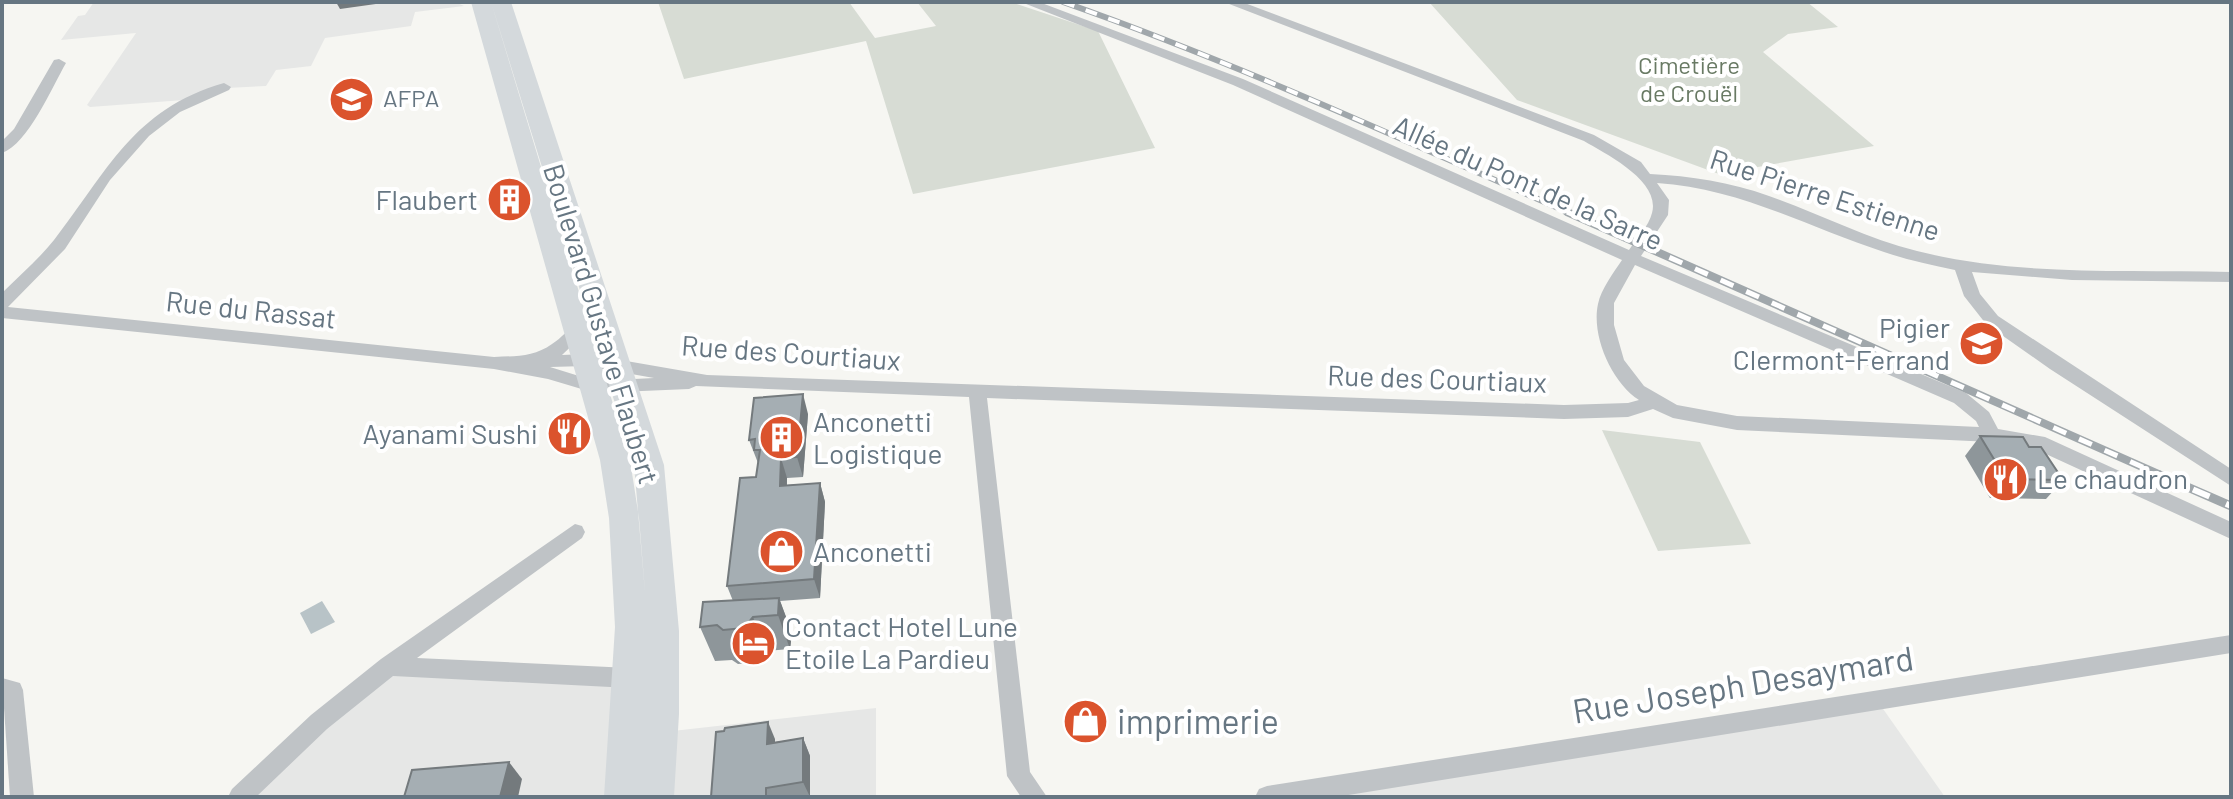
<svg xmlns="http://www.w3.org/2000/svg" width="2233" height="799" viewBox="0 0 2233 799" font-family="Barlow,sans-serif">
<rect width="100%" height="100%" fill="#f6f6f2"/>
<!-- built -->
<g fill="#e6e7e6">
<path d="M94,2H455L464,6L415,12L411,26L325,38L311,66L276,70L266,86L207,89L184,100L90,107L87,105L136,33L61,40L78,16L85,15Z"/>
<path d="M389,666L630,678L628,736L876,708V797H240Z"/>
<path d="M1874,696L1945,797H1272Z"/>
</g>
<!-- green -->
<g fill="#d7dcd4">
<path d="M658,2H849L875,38L936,26L917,2H1011L1098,31L1155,148L913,194L866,41L684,79Z"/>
<path d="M1429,2H1807L1838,27L1788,34L1763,52L1874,146L1719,174L1517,100Z"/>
<path d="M1602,430L1700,442L1751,544L1658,551Z"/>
</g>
<!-- water -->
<path fill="#b8c3c7" d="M322,601L335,622L311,634L300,613Z"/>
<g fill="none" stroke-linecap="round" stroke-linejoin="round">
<!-- minor -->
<g fill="#bfc3c6" fill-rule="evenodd">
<path d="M1021,2H1039L1243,79L1629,250C1636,239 1649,226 1652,213C1661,181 1606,154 1584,141L1224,2H1242L1594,135L1641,162L1650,174C1691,176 1730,182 1769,196C1818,213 1865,238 1917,251C2019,277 2127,269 2231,272V282L2072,280L1972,272L1980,294L1998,316L2231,469V486L2050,369L1986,324L1964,296L1955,270C1931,265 1907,260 1884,252C1807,227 1739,188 1657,183L1669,200L1668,215L1641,256L1966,393L1989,412L1998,429L2045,437L2231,522V539L2035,449L1992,442L1737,430L1673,418L1653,409L1628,417L1564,419L987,398L1030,772L1047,797H1021L1007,776L969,397L696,386L689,389L595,393L548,379L494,369L2,318V293C19,276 39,259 54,240C107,172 133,109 224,83L231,87L229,90L180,112L149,136L110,180L65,249L8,307L494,357C516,356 534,357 552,344C562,338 568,328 579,324L588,330L562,355L586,354L707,375L1564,405L1628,403L1639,400C1612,383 1591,336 1598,304C1601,289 1614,272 1622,260L1233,85ZM1635,265L1954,403L1976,421L1979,427L1737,416L1677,405L1644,386L1624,360L1614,325V303ZM586,366L654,378L595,381L550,367Z"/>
<path d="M59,59L66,63C52,87 28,144 2,153V141L14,129L54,60Z"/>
<path d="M575,524L582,526L585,532L582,538L417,658L630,668L638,671L641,678L638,685L630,688L393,676L327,729L256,797H228L232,789L311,715L381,659Z"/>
<path d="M2231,635V653L1336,797H1255L1259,789L1267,786Z"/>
<path d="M2,678L20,683L23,690L34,797H10Z"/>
</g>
<!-- primary -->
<path fill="#d4d9dc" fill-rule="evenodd" d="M471,2H491L630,460L639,518L645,592L634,465L491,2H511L664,465L679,631V714L674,797H604L615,627L609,518L600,460Z"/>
<defs>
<path id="rail-far2" d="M1063,2C1237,63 1403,140 1572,214"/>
<path id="rail-far1" d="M1567,212L2165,477"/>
<path id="rail" d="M2160,475L2231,506"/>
</defs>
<!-- rail-far2 casing -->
<use href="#rail-far2" stroke="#a0a7ab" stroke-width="6"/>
<!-- rail-far1 casing -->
<use href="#rail-far1" stroke="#a0a7ab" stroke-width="8"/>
<!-- rail casing -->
<use href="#rail" stroke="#a0a7ab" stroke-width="9"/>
<!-- rail-far2 -->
<use href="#rail-far2" stroke="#fff" stroke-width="4" stroke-dasharray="12" stroke-linecap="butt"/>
<!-- rail-far1 -->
<use href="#rail-far1" stroke="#fff" stroke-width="5" stroke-dasharray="14" stroke-linecap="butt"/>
<!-- rail -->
<use href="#rail" stroke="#fff" stroke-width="6" stroke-dasharray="18" stroke-linecap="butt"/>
</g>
<!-- wall -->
<g fill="#8e969a">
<path d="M808,414L803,477L787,478V485L820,483L825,502L820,598L780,601L792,633L790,649L766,651L758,662L738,664L732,660L715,661L700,627L733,601L727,586L756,477L758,463L749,440Z"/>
<path d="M1980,436L2029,447L2063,480L2046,499L1990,498L1965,456Z"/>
<path d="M724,731L775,739V742L803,738L810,756V797H711Z"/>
</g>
<!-- shaded-wall -->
<g fill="#747a7d">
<path d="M336,2H390L340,9Z"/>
<path d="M803,394L808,414L803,477L797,457Z"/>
<path d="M781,458L787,478L786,506L780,486Z"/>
<path d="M820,483L825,502L820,598L814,579Z"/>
<path d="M779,598L792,633L790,649L778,615Z"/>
<path d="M753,617L766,651L758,662L744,628Z"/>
<path d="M768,722L775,739V761L767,744Z"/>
<path d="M803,738L810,756V797L803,782Z"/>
<path d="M509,762L522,779L518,797H500Z"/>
</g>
<!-- building -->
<g fill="#a5aeb3" stroke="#747a7d" stroke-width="2">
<path d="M803,394L797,457L781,458L780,486L820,483L814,579L727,586L740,478L756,477L760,450H754L755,439L749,440L754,398Z"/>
<path d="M1980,436L2023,437L2029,447H2041L2063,480L2006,479Z"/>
<path d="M779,598L778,615L753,617L744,628L723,630L717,625L700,627L703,602Z"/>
<path d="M768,722L767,744L803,738V782L766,788V797H711L716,732L724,731L725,728Z"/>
<path d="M509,762L500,797H404L412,770Z"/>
</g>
<!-- icons -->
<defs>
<symbol id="university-disc" viewBox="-11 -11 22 22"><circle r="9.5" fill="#db532d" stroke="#fff"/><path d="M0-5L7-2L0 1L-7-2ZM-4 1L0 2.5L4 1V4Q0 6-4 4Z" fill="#fff"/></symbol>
<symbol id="building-disc" viewBox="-11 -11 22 22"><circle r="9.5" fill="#db532d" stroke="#fff"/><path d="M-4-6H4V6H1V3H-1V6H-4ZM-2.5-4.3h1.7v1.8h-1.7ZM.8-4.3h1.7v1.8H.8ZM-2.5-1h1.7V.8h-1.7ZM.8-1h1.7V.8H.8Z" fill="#fff"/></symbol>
<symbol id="restaurant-disc" viewBox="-11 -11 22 22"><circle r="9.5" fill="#db532d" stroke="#fff"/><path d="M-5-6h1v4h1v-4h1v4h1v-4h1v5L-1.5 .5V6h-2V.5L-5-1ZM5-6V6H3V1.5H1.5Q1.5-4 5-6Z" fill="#fff"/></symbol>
<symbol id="shop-disc" viewBox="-11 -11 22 22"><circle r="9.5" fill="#db532d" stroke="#fff"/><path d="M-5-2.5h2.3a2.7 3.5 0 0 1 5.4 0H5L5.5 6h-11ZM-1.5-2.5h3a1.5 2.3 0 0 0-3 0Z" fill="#fff"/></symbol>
<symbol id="hotel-disc" viewBox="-11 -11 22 22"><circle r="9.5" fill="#db532d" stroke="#fff"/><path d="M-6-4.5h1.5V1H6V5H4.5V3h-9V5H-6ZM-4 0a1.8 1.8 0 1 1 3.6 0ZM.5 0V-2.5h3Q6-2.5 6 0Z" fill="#fff"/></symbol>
</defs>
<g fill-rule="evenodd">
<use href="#university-disc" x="326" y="74" width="51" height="51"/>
<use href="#building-disc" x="484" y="174" width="51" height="51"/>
<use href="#university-disc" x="1956" y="318" width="51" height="51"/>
<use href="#restaurant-disc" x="544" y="408" width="51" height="51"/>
<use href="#building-disc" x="756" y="412" width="51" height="51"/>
<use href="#restaurant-disc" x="1980" y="454" width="51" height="51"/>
<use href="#shop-disc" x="756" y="526" width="51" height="51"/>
<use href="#hotel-disc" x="728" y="618" width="51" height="51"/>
<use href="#shop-disc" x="1060" y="696" width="51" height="51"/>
</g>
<g text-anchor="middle" stroke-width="8" stroke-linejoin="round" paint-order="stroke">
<!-- far-park labels -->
<g font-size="24" fill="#697a64" stroke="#fff">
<text x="1689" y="74">Cimetière<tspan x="1689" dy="28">de Crouël</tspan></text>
</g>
<!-- far-poi labels -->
<g font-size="24" fill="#667682" stroke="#fff" text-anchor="start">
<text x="383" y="107">AFPA</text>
</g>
<!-- street labels -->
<g font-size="28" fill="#667682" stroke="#fff">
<text transform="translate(1528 183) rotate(24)" y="10">Allée du Pont de la Sarre</text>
<text transform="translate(1825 195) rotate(18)" y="10">Rue Pierre Estienne</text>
<text transform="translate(251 310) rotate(6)" y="10">Rue du Rassat</text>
<text transform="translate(601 324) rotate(73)" y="10">Boulevard Gustave Flaubert</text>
<text transform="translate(791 353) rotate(4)" y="10">Rue des Courtiaux</text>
<text transform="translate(1437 379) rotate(2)" y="10">Rue des Courtiaux</text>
</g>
<!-- poi labels -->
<g font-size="28" fill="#667682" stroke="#fff" text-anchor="start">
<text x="478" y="210" text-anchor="end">Flaubert</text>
<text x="1950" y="338" text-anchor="end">Pigier<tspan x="1950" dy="32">Clermont-Ferrand</tspan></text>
<text x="813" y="432">Anconetti<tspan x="813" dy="32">Logistique</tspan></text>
<text x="538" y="444" text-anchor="end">Ayanami Sushi</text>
<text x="2037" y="489">Le chaudron</text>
<text x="813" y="562">Anconetti</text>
<text x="785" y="637">Contact Hotel Lune<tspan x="785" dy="32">Etoile La Pardieu</tspan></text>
</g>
<!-- near-street labels -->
<g font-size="34" fill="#667682" stroke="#fff">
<text transform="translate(1743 685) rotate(-9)" y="12">Rue Joseph Desaymard</text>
</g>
<!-- near-poi labels -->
<g font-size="34" fill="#667682" stroke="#fff" text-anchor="start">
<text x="1117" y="734">imprimerie</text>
</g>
</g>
<!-- border -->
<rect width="2233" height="799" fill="none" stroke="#667682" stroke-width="8"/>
</svg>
